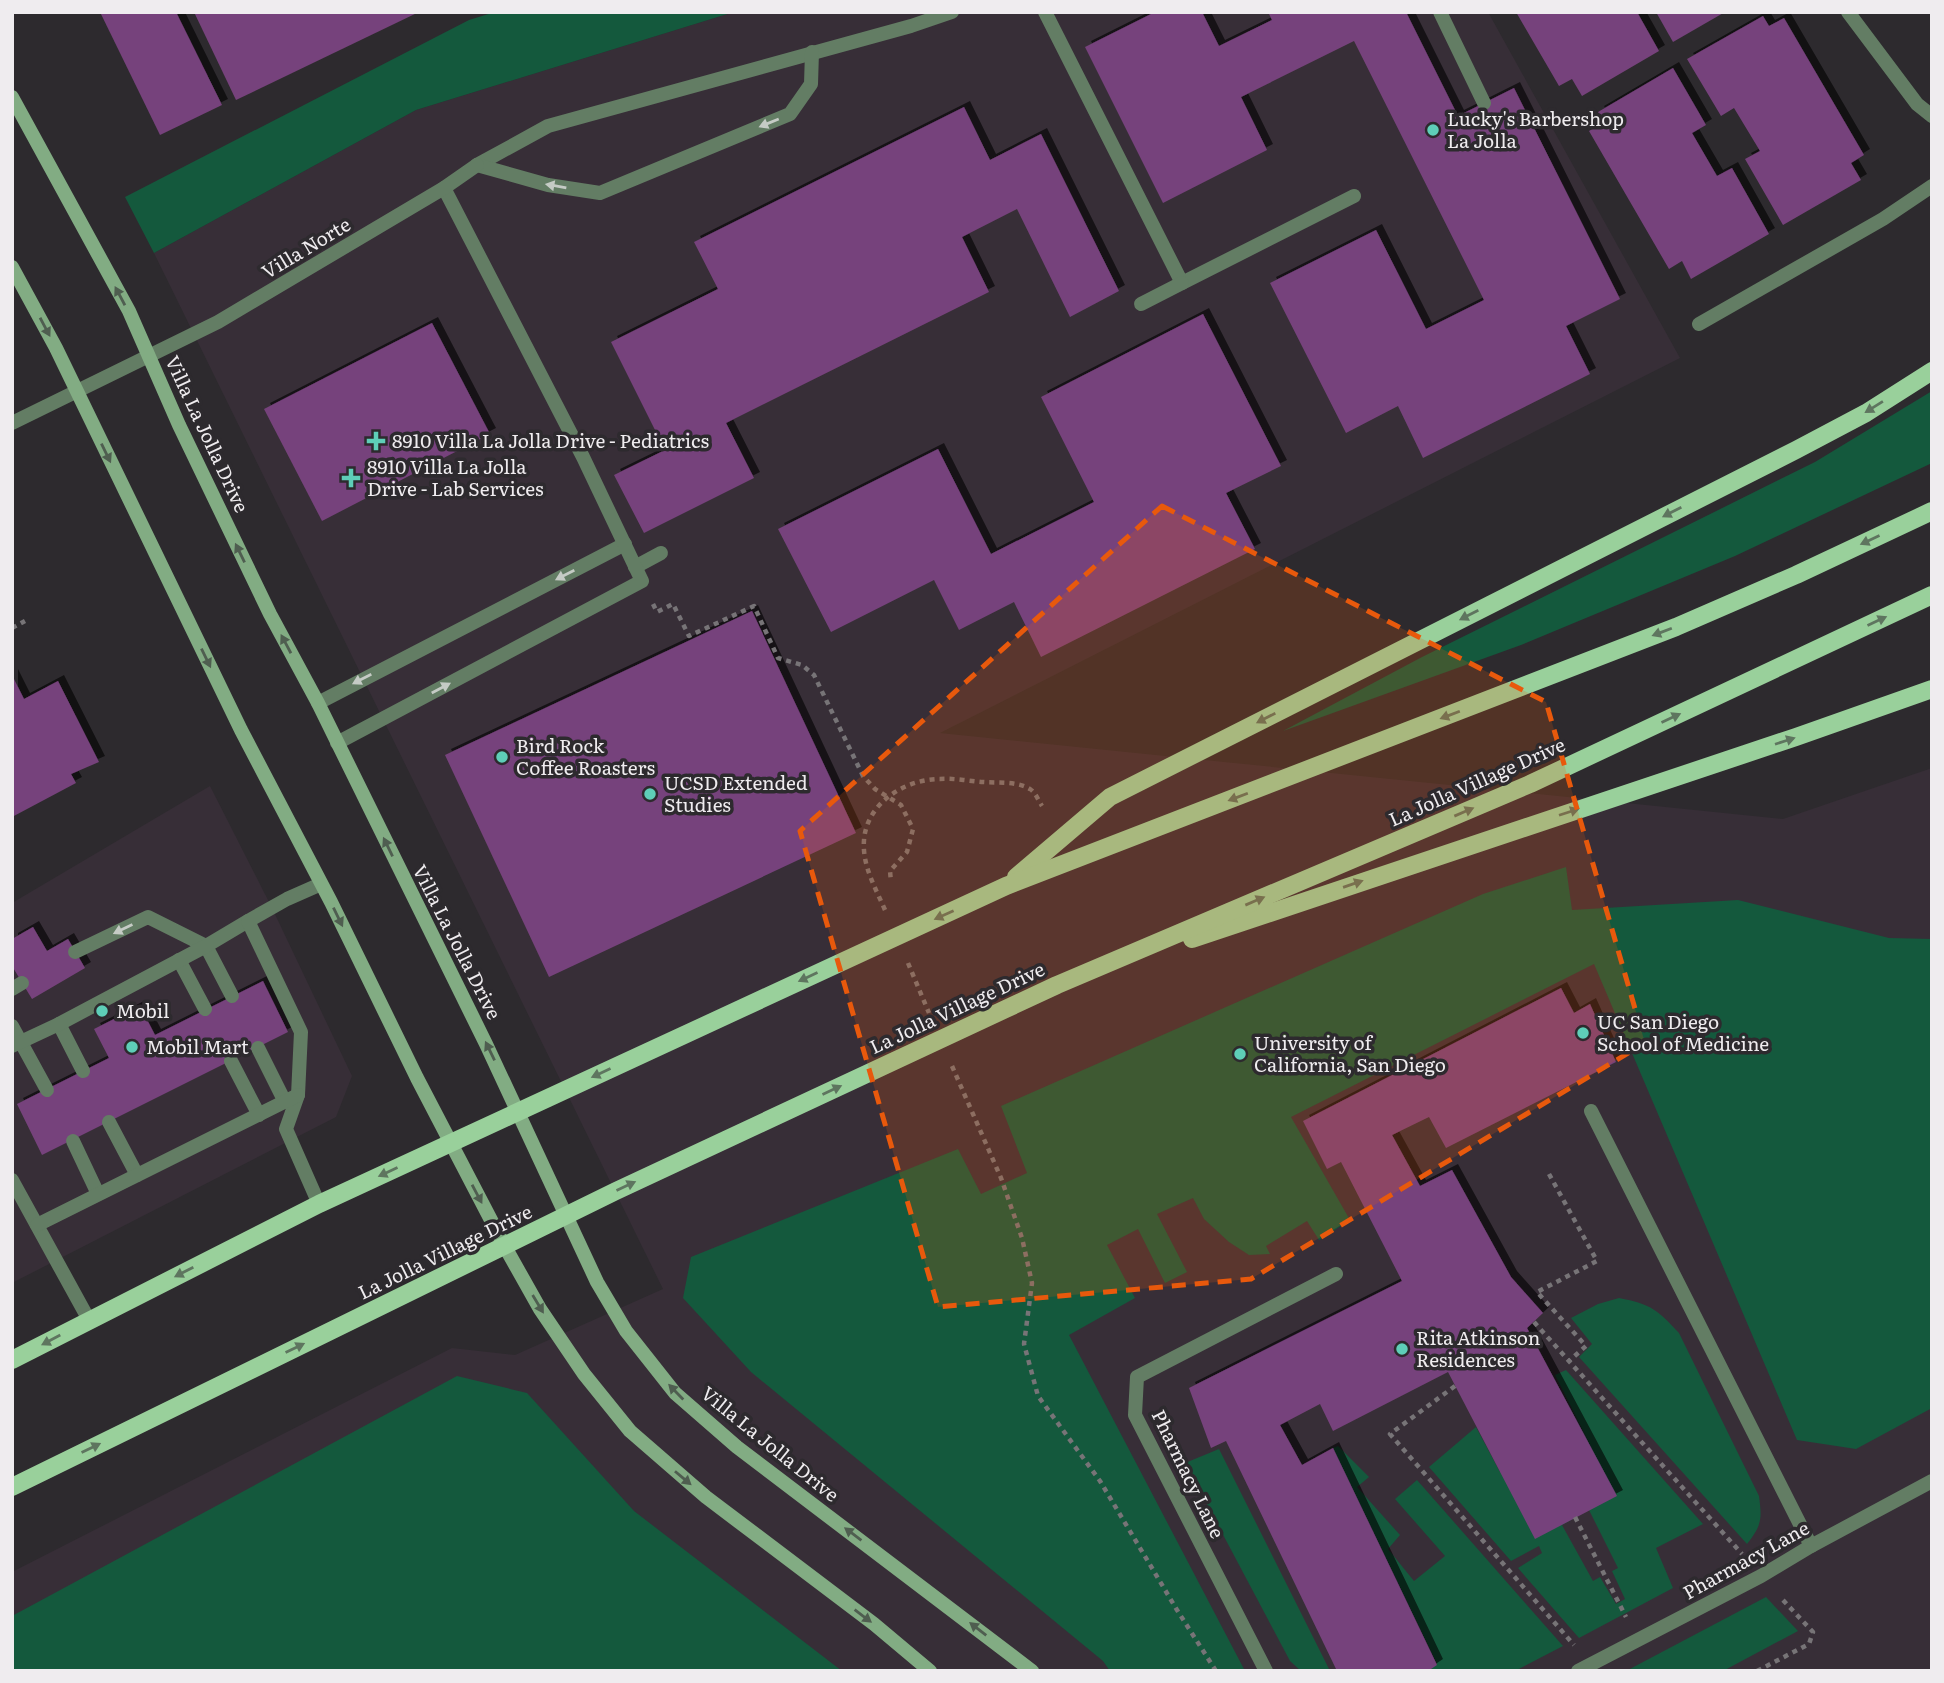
<svg xmlns="http://www.w3.org/2000/svg" width="1944" height="1683" viewBox="0 0 1944 1683" font-family="Literata,serif">
<defs>
<filter id="shadow"><feDropShadow dx="6" dy="-6" stdDeviation="0" flood-color="#0009"/></filter>
</defs>
<rect width="100%" height="100%" fill="#2d2a2e"/>
<!-- built -->
<g fill="#372e37">
<path d="M734,12H1488L1680,358L940,733L1783,819L1932,768V1671H12V1572L452,1348L515,1355L663,1289L154,253L416,110Z"/>
<path d="M210,786L272,908L352,1076L336,1117L12,1283V903Z"/>
</g>
<!-- green -->
<g fill="#14593d" fill-rule="evenodd">
<path d="M495,12H734L416,110L154,253L125,197L469,20Z"/>
<path d="M1932,391V463L1735,556L1521,645L1283,731L1422,657L1815,462Z"/>
<path d="M1566,867L1572,910L1738,900L1889,938L1932,939V1408L1856,1449L1797,1440L1594,964L1291,1117L1350,1220L1319,1240L1307,1221L1266,1246L1270,1254L1249,1255L1229,1242L1204,1219L1193,1198L1157,1214L1187,1272L1165,1283L1138,1229L1107,1245L1135,1298L1069,1335L1245,1671H1110L1103,1661L751,1372L683,1298L691,1257L958,1149L981,1194L1027,1173L1001,1106L1483,894Z"/>
<path d="M1619,1298C1651,1304 1658,1310 1679,1333L1759,1496C1762,1519 1762,1525 1747,1544L1579,1357L1592,1344L1571,1318L1598,1304Z"/>
<path d="M1566,1370L1703,1524L1656,1548L1673,1588L1579,1638L1518,1568L1542,1553L1539,1546L1511,1561L1429,1467L1476,1427L1500,1472L1522,1400L1550,1371L1592,1448L1555,1375ZM1589,1510L1618,1568L1612,1571L1625,1599L1616,1604L1600,1577L1593,1581L1562,1525Z"/>
<path d="M457,1376L527,1393L634,1511L842,1671H12V1616Z"/>
<path d="M1338,1446L1369,1477L1357,1487L1400,1535L1388,1549L1414,1581L1445,1556L1395,1499L1417,1480L1563,1646L1515,1671H1428L1437,1664L1333,1448Z"/>
<path d="M1219,1449L1330,1671H1301L1290,1661L1185,1463Z"/>
<path d="M1766,1597L1798,1631L1723,1671H1626Z"/>
</g>
<!-- building -->
<g fill="#76427b" filter="url(#shadow)">
<path d="M100,12H176L222,105L160,135Z"/>
<path d="M194,12H419L236,100Z"/>
<path d="M1155,12H1202L1219,46L1272,20L1268,12H1406L1458,116L1514,88L1620,299L1566,326L1590,374L1423,458L1398,406L1346,433L1270,283L1376,230L1426,329L1484,300L1354,41L1241,97L1267,150L1163,203L1085,47Z"/>
<path d="M1516,12H1637L1659,51L1582,96L1572,79L1559,86Z"/>
<path d="M1656,12H1725L1673,42Z"/>
<path d="M1763,16L1769,26L1784,18L1864,155L1851,163L1861,180L1783,225L1745,159L1760,151L1734,108L1721,116L1687,59Z"/>
<path d="M1673,68L1706,125L1692,133L1717,176L1732,168L1769,234L1691,279L1682,261L1669,269L1589,131L1604,122L1598,112Z"/>
<path d="M964,107L990,160L1041,134L1119,291L1070,317L1017,209L962,237L989,292L726,423L754,478L644,533L614,475L665,450L611,342L718,289L694,242Z"/>
<path d="M1203,314L1281,466L1226,493L1255,549L1041,657L1014,602L959,630L934,580L831,632L778,529L938,449L991,554L1094,502L1041,397Z"/>
<path d="M432,323L490,434L322,521L264,409Z"/>
<path d="M752,611L856,833L549,977L445,755Z"/>
<path d="M12,675L24,699L58,681L99,762L71,774L76,783L12,817Z"/>
<path d="M33,927L47,951L68,939L85,968L32,999L12,966V939Z"/>
<path d="M263,981L288,1032L42,1155L17,1104L109,1058L94,1029L140,1006L155,1035Z"/>
<path d="M1561,988L1574,1013L1590,1004L1616,1062L1446,1148L1429,1117L1392,1135L1420,1186L1452,1170L1511,1277L1543,1313L1527,1328L1617,1496L1535,1539L1448,1372L1333,1431L1320,1404L1280,1425L1302,1465L1333,1448L1437,1665L1428,1671H1337L1226,1441L1211,1448L1189,1388L1402,1281L1341,1162L1327,1169L1303,1121Z"/>
</g>
<g fill="none" stroke-linecap="round" stroke-linejoin="round">
<!-- path -->
<g stroke="#777477" stroke-width="4.5" stroke-dasharray="5 5" stroke-linecap="butt">
<path d="M653,604L657,612L673,604L689,636L754,606L778,658L802,665L814,675L863,776L875,789L901,805L913,829L907,852L890,871L891,882"/>
<path d="M12,628L25,621"/>
<path d="M885,910C875,887 862,865 864,840C867,802 906,779 940,779C954,778 969,781 983,782C998,783 1017,781 1030,789C1036,793 1038,800 1042,806"/>
<path d="M908,963L929,1013"/>
<path d="M952,1066L1001,1178L1022,1238L1032,1283L1024,1344L1038,1396L1100,1481L1177,1610L1216,1671"/>
<path d="M1549,1174L1597,1261L1537,1292L1586,1346L1569,1361"/>
<path d="M1534,1322L1742,1554"/>
<path d="M1455,1386L1390,1434L1574,1645"/>
<path d="M1575,1517L1626,1617"/>
<path d="M1757,1671L1809,1644L1813,1632L1781,1598"/>
</g>
<!-- lane -->
<g stroke="#637d64" stroke-width="14">
<path d="M1045,12L1182,283L1354,196"/>
<path d="M1440,12L1484,103"/>
<path d="M1848,12L1917,104L1932,116"/>
<path d="M477,165L548,126L911,26L952,12"/>
<path d="M477,165L548,185L600,193L790,114L811,84L812,52"/>
<path d="M1141,304L1182,283"/>
<path d="M1699,324L1883,219L1932,186"/>
<path d="M635,567L661,553"/>
<path d="M318,703L625,544"/>
<path d="M337,743L642,581L583,457L444,188"/>
<path d="M75,952L148,917L206,946L232,996"/>
<path d="M179,960L205,1009"/>
<path d="M12,989L22,983"/>
<path d="M59,1024L83,1071"/>
<path d="M12,1026L47,1090"/>
<path d="M12,1046L59,1024L206,946L248,921"/>
<path d="M258,1048L285,1102"/>
<path d="M231,1061L259,1115"/>
<path d="M1591,1111L1811,1546"/>
<path d="M109,1122L137,1175"/>
<path d="M73,1141L98,1194"/>
<path d="M12,1180L89,1320"/>
<path d="M319,1204L286,1129L298,1095L301,1032L248,921L287,899L321,884"/>
<path d="M37,1225L298,1095"/>
</g>
<!-- street -->
<g stroke="#637d64" stroke-width="14">
<path d="M12,423L218,322L444,188L477,165"/>
<path d="M1266,1671L1135,1415L1137,1377L1336,1274"/>
<path d="M1578,1671L1761,1576L1811,1546L1932,1481"/>
</g>
<!-- secondary -->
<g stroke="#82ac83" stroke-width="14">
<path d="M12,97L129,311L179,425L270,614L318,703L486,1044L597,1282L626,1331L675,1393L737,1447L1032,1671"/>
<path d="M12,267L56,348L241,730L331,902L417,1078L504,1245L540,1309L584,1374L630,1431L706,1497L874,1624L930,1671"/>
</g>
<!-- primary -->
<g stroke="#99d09b" stroke-width="18">
<path d="M1016,877L1110,797L1796,450L1866,413L1932,371"/>
<path d="M1192,939L1796,737L1932,689"/>
<path d="M12,1360L319,1204L1006,886L1676,627L1796,575L1932,511"/>
<path d="M12,1487L616,1191L1057,985L1530,784L1932,595"/>
</g>
</g>
<!-- one-way arrows -->
<defs><path id="oneway-solid" d="M-6-.8H1V-3.2L6.5 0L1 3.2V.8H-6Z" transform="scale(1.75)"/></defs>
<g fill="#c5cbc5">
<use href="#oneway-solid" transform="translate(769 123) rotate(158)"/>
<use href="#oneway-solid" transform="translate(556 186) rotate(-170)"/>
<use href="#oneway-solid" transform="translate(565 575) rotate(153)"/>
<use href="#oneway-solid" transform="translate(362 679) rotate(153)"/>
<use href="#oneway-solid" transform="translate(441 688) rotate(-28)"/>
<use href="#oneway-solid" transform="translate(123 929) rotate(154)"/>
</g>
<g fill="#4f5e50">
<use href="#oneway-solid" transform="translate(120 296) rotate(-118)"/>
<use href="#oneway-solid" transform="translate(45 327) rotate(62)"/>
<use href="#oneway-solid" transform="translate(106 453) rotate(64)"/>
<use href="#oneway-solid" transform="translate(240 553) rotate(-116)"/>
<use href="#oneway-solid" transform="translate(286 644) rotate(-118)"/>
<use href="#oneway-solid" transform="translate(206 658) rotate(64)"/>
<use href="#oneway-solid" transform="translate(388 847) rotate(-116)"/>
<use href="#oneway-solid" transform="translate(338 917) rotate(64)"/>
<use href="#oneway-solid" transform="translate(490 1051) rotate(-116)"/>
<use href="#oneway-solid" transform="translate(477 1194) rotate(62)"/>
<use href="#oneway-solid" transform="translate(538 1304) rotate(59)"/>
<use href="#oneway-solid" transform="translate(676 1392) rotate(-134)"/>
<use href="#oneway-solid" transform="translate(683 1478) rotate(40)"/>
<use href="#oneway-solid" transform="translate(853 1534) rotate(-143)"/>
<use href="#oneway-solid" transform="translate(863 1616) rotate(37)"/>
<use href="#oneway-solid" transform="translate(978 1629) rotate(-142)"/>
</g>
<g fill="#5e755f">
<use href="#oneway-solid" transform="translate(1874 407) rotate(148)"/>
<use href="#oneway-solid" transform="translate(1672 512) rotate(153)"/>
<use href="#oneway-solid" transform="translate(1870 540) rotate(155)"/>
<use href="#oneway-solid" transform="translate(1469 615) rotate(153)"/>
<use href="#oneway-solid" transform="translate(1877 621) rotate(-25)"/>
<use href="#oneway-solid" transform="translate(1662 632) rotate(159)"/>
<use href="#oneway-solid" transform="translate(1450 715) rotate(159)"/>
<use href="#oneway-solid" transform="translate(1266 718) rotate(153)"/>
<use href="#oneway-solid" transform="translate(1671 718) rotate(-25)"/>
<use href="#oneway-solid" transform="translate(1785 741) rotate(-18)"/>
<use href="#oneway-solid" transform="translate(1238 797) rotate(159)"/>
<use href="#oneway-solid" transform="translate(1464 812) rotate(-23)"/>
<use href="#oneway-solid" transform="translate(1569 812) rotate(-18)"/>
<use href="#oneway-solid" transform="translate(1353 884) rotate(-19)"/>
<use href="#oneway-solid" transform="translate(1255 901) rotate(-23)"/>
<use href="#oneway-solid" transform="translate(944 915) rotate(156)"/>
<use href="#oneway-solid" transform="translate(808 977) rotate(155)"/>
<use href="#oneway-solid" transform="translate(601 1073) rotate(155)"/>
<use href="#oneway-solid" transform="translate(832 1090) rotate(-25)"/>
<use href="#oneway-solid" transform="translate(388 1172) rotate(155)"/>
<use href="#oneway-solid" transform="translate(626 1186) rotate(-25)"/>
<use href="#oneway-solid" transform="translate(184 1272) rotate(153)"/>
<use href="#oneway-solid" transform="translate(51 1340) rotate(152)"/>
<use href="#oneway-solid" transform="translate(295 1348) rotate(-26)"/>
<use href="#oneway-solid" transform="translate(91 1448) rotate(-26)"/>
</g>
<!-- marked area -->
<path fill="#e8590c" fill-opacity="0.2" stroke="#e8590c" stroke-width="5" stroke-dasharray="14 9" stroke-linejoin="round" d="M1162,506L1546,702L1645,1043L1251,1279L938,1307L800,831Z"/>
<!-- markers -->
<g fill="#5eceb8" stroke="#2d2a2e" stroke-width="2.5">
<circle cx="1433" cy="130" r="7"/>
<path d="M372.5 430.5h7v7h7v7h-7v7h-7v-7h-7v-7h7z"/>
<path d="M347.5 467.5h7v7h7v7h-7v7h-7v-7h-7v-7h7z"/>
<circle cx="502" cy="757" r="7"/>
<circle cx="650" cy="794" r="7"/>
<circle cx="102" cy="1011" r="7"/>
<circle cx="1583" cy="1033" r="7"/>
<circle cx="132" cy="1047" r="7"/>
<circle cx="1240" cy="1054" r="7"/>
<circle cx="1402" cy="1349" r="7"/>
</g>
<g text-anchor="middle" stroke-width="7" stroke-linejoin="round" paint-order="stroke">
<!-- poi labels -->
<g font-size="19" fill="#efecef" stroke="#2d2a2e" text-anchor="start">
<text x="1447" y="126">Lucky's Barbershop<tspan x="1447" dy="22">La Jolla</tspan></text>
<text x="392" y="448">8910 Villa La Jolla Drive - Pediatrics</text>
<text x="367" y="474">8910 Villa La Jolla<tspan x="367" dy="22">Drive - Lab Services</tspan></text>
<text x="516" y="753">Bird Rock<tspan x="516" dy="22">Coffee Roasters</tspan></text>
<text x="664" y="790">UCSD Extended<tspan x="664" dy="22">Studies</tspan></text>
<text x="116" y="1018">Mobil</text>
<text x="1597" y="1029">UC San Diego<tspan x="1597" dy="22">School of Medicine</tspan></text>
<text x="1254" y="1050">University of<tspan x="1254" dy="22">California, San Diego</tspan></text>
<text x="146" y="1054">Mobil Mart</text>
<text x="1416" y="1345">Rita Atkinson<tspan x="1416" dy="22">Residences</tspan></text>
</g>
<!-- street labels -->
<g font-size="19" fill="#efecef" stroke="#2d2a2e">
<text transform="translate(306 248) rotate(-31)" y="7">Villa Norte</text>
<text transform="translate(207 434) rotate(65)" y="7">Villa La Jolla Drive</text>
<text transform="translate(1477 782) rotate(-24)" y="7">La Jolla Village Drive</text>
<text transform="translate(457 942) rotate(63)" y="7">Villa La Jolla Drive</text>
<text transform="translate(957 1008) rotate(-25)" y="7">La Jolla Village Drive</text>
<text transform="translate(445 1252) rotate(-26)" y="7">La Jolla Village Drive</text>
<text transform="translate(770 1444) rotate(39)" y="7">Villa La Jolla Drive</text>
<text transform="translate(1188 1474) rotate(64)" y="7">Pharmacy Lane</text>
<text transform="translate(1746 1560) rotate(-29)" y="7">Pharmacy Lane</text>
</g>
</g>
<!-- border -->
<rect width="1944" height="1683" fill="none" stroke="#efecef" stroke-width="28"/>
</svg>
